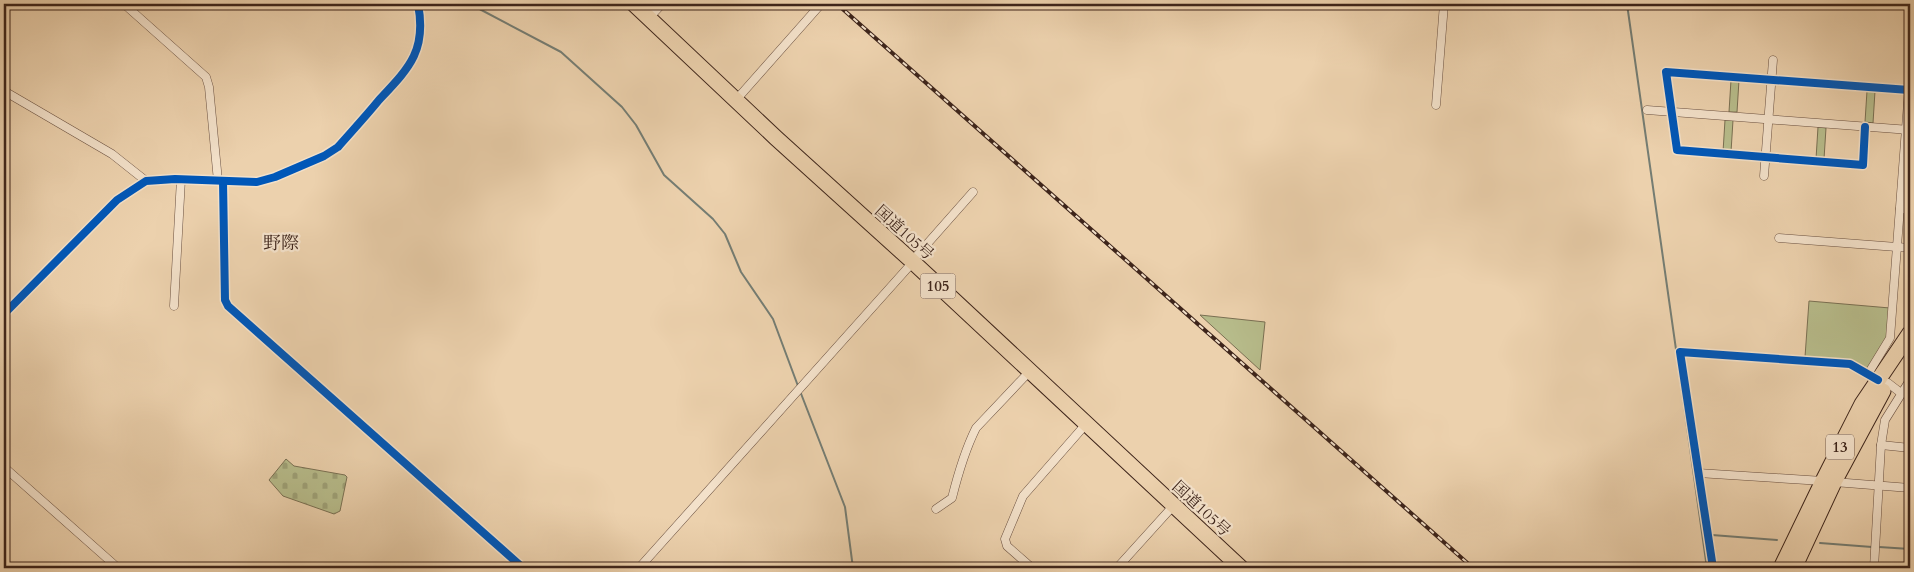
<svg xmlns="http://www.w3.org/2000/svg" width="1914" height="572" viewBox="0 0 1914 572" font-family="Cardo,'Noto Serif JP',serif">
<defs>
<pattern id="cemetery-stones" width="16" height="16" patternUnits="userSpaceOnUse" patternTransform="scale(1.25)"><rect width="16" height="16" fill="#b7bc8b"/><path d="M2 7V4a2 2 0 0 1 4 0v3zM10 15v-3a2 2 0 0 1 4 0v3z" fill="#9ea177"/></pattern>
</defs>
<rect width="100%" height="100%" fill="#ecd1ad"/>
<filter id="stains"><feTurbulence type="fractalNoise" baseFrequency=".004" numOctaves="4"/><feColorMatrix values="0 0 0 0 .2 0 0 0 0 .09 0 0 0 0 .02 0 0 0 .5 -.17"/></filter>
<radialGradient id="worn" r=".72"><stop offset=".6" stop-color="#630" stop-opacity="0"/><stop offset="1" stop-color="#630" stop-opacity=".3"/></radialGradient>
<!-- grass -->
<g fill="#b7bc8b" stroke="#7a7053">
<path d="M1731,80H1739L1737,112H1729Z"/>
<path d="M1867,91H1875L1873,123L1865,122Z"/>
<path d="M1725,120H1733L1731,152H1723Z"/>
<path d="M1818,127L1826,128L1824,159H1816Z"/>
<path d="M1809,301L1890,308L1888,337L1868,370L1847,360L1805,357Z"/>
<path d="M1200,315L1265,322L1260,370Z"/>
</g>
<!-- cemetery -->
<path fill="url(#cemetery-stones)" stroke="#7a7053" d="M286,459L294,466L345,475L347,477L340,511L334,514L283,496L269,480Z"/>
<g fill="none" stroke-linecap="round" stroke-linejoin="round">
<!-- stream -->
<g stroke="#757d73" stroke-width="2">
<path d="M470,4L561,52L622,107L636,125L664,175L713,219L725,234L741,272L773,319L798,386"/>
<path d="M1627,4L1707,568"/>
<path d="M800,391L845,507L853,568"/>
<path d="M1712,535L1777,540"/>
<path d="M1820,543L1872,547"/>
<path d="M1879,547L1910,549"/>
</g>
<defs>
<g id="street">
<path d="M124,4L206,77L209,87L218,181"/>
<path d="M649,18L662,4"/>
<path d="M4,91L112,154L146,181"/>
<path d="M736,100L821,4"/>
<path d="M1436,105L1444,4"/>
<path d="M1647,110L1910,130"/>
<path d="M1865,127L1863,165L1677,150L1666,72L1909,90"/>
<path d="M1764,176L1773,60"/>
<path d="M223,181L225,300L228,306L523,568"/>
<path d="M1900,209H1910"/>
<path d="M1779,238L1910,248"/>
<path d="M912,261L973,192"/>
<path d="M174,306L181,179"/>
<path d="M4,314L117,200L146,181L175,179L257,182L275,177L324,156L338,147C352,131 366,116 379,100C409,68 427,51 418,4"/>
<path d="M1868,374L1890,338L1910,76"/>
<path d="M1888,383L1901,393"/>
<path d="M1881,445L1910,448"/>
<path d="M4,467L118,568"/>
<path d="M1698,473L1823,481"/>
<path d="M1834,482L1910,488"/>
<path d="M936,509L952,498C958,474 965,450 976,428L1029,372"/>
<path d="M639,568L913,262"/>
<path d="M1032,568L1007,546L1005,539L1023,496L1086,424"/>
<path d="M1117,568L1174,505"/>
<path d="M1713,568L1680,352L1850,364L1878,380"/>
<path d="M1874,568L1881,445L1885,420L1910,380"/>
</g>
<g id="highway">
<path d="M634,4L776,138L913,262L1241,568"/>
<path d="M1781,568L1823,481L1862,404L1910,333"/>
<path d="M1794,568L1834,482L1883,391"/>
</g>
</defs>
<!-- street casing -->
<use href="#street" stroke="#6a5040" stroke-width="9"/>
<!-- highway casing -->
<use href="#highway" stroke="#3e251b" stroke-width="17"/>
<!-- street -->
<use href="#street" stroke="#f3e1ca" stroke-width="8"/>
<!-- highway -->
<use href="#highway" stroke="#ecd1ad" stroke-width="15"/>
<defs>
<path id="rail" d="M837,4L1473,568"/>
</defs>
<!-- rail casing -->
<use href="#rail" stroke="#3e251b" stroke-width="4"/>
<!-- rail -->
<use href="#rail" stroke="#f3e1ca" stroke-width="2" stroke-dasharray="5.5" stroke-linecap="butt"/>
<defs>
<g id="cycleway">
<path d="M1865,127L1863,165L1677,150L1666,72L1909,90"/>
<path d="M223,181L225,300L228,306L523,568"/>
<path d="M4,314L117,200L146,181L175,179L257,182L275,177L324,156L338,147C352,131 366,116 379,100C409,68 427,51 418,4"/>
<path d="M1713,568L1680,352L1850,364L1878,380"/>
</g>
</defs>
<!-- cycleway casing -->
<use href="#cycleway" stroke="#f3e1ca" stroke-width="11"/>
<!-- cycleway -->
<use href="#cycleway" stroke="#0057b8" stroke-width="8"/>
</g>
<g text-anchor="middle" stroke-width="4.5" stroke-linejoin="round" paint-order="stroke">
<!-- shield labels -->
<g fill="#f3e1ca" stroke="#745d50" stroke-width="1">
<rect x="920.5" y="273.5" width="35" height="25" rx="4"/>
<rect x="1826" y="434.5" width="28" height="25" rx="4"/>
</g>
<g font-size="15" font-weight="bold" fill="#3e251b">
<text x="938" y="291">105</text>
<text x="1840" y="452">13</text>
</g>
<!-- street labels -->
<g font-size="16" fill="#3e251b" stroke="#f3e1ca">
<text transform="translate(905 232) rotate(42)" y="6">国道105号</text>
<text transform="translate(1202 508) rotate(43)" y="6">国道105号</text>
</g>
<!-- neighbourhood labels -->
<g font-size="18" fill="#3e251b" stroke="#f3e1ca">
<text x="281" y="249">野際</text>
</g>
</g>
<!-- margin -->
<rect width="1914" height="572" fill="none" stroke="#ecd1ad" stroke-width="20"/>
<rect x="5" y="5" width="1904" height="562" fill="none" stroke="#3e251b" stroke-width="2.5"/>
<rect x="10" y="10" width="1894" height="552" fill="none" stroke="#3e251b"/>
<rect width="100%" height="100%" filter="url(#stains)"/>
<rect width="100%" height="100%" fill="url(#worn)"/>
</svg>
